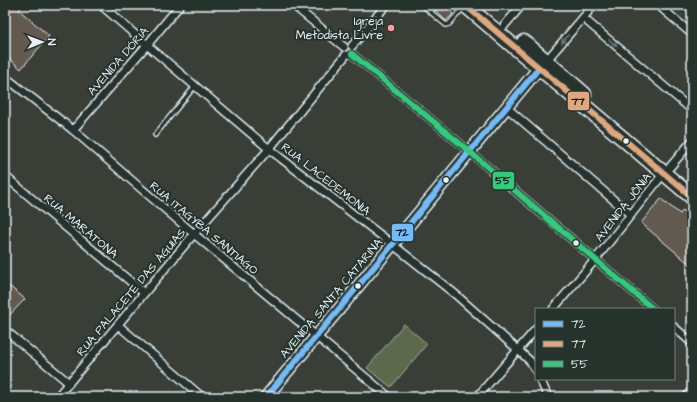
<svg xmlns="http://www.w3.org/2000/svg" width="697" height="402" viewBox="0 0 697 402" font-family="'Architects Daughter',sans-serif">
<rect width="100%" height="100%" fill="#393f37"/>
<filter id="ink" filterUnits="userSpaceOnUse"><feTurbulence type="fractalNoise" baseFrequency=".025" numOctaves="2"/><feDisplacementMap in="SourceGraphic" scale="8" xChannelSelector="R" yChannelSelector="G"/><feConvolveMatrix kernelMatrix="1 2 1 2 8 2 1 2 1" color-interpolation-filters="sRGB"/></filter>
<g filter="url(#ink)">
<!-- green -->
<path fill="#5c6a4c" stroke="#a2aea2" d="M404,324L427,344L391,387L367,368Z"/>
<!-- building -->
<g fill="#645a4f" stroke="#e8f1f8">
<path d="M5,5H24L19,10L49,36L21,69L5,55Z"/>
<path d="M441,5H444L453,14L446,21L436,11Z"/>
<path d="M661,199L680,214L683,210L692,218V266L641,223Z"/>
<path d="M9,286L25,299L5,320V292Z"/>
</g>
<g fill="none" stroke-linecap="round" stroke-linejoin="round">
<defs>
<g id="lane">
<path d="M422,5L446,25L449,24L464,7"/>
<path d="M430,12L436,5"/>
<path d="M155,135L195,86"/>
</g>
<g id="street">
<path d="M101,5L147,45L269,149L392,244L455,294L518,350L530,361L536,371"/>
<path d="M293,5L344,47"/>
<path d="M658,5L692,34"/>
<path d="M583,18L692,110"/>
<path d="M504,26L522,5"/>
<path d="M352,46L386,5"/>
<path d="M352,54L470,152L653,309"/>
<path d="M546,61L594,5"/>
<path d="M5,77L73,130L194,234L389,397"/>
<path d="M506,107L631,215"/>
<path d="M73,130L147,45L180,5"/>
<path d="M670,167L692,141"/>
<path d="M5,176L144,293"/>
<path d="M553,309L595,260L664,173"/>
<path d="M118,325L202,397"/>
<path d="M674,327L692,343"/>
<path d="M5,330L69,383"/>
<path d="M540,379L548,397"/>
<path d="M57,397L194,234L269,149L346,55"/>
<path d="M477,397L536,329"/>
<path d="M686,397L692,390"/>
</g>
<path id="secondary" d="M266,397L539,68"/>
<g id="highway">
<path d="M465,5L692,197"/>
<path d="M524,42L584,94"/>
</g>
</defs>
<!-- lane casing -->
<use href="#lane" stroke="#e8f1f8" stroke-width="6"/>
<!-- street casing -->
<use href="#street" stroke="#e8f1f8" stroke-width="10"/>
<!-- secondary casing -->
<use href="#secondary" stroke="#e8f1f8" stroke-width="14"/>
<!-- highway casing -->
<use href="#highway" stroke="#e8f1f8" stroke-width="17"/>
<!-- lane -->
<use href="#lane" stroke="#26332d" stroke-width="3.5"/>
<!-- street -->
<use href="#street" stroke="#26332d" stroke-width="7"/>
<!-- secondary -->
<use href="#secondary" stroke="#26332d" stroke-width="11"/>
<!-- highway -->
<use href="#highway" stroke="#26332d" stroke-width="14"/>
<defs>
<path id="bus-1" d="M266,397L539,68"/>
<path id="bus-2" d="M465,5L692,197"/>
<path id="bus-3" d="M352,54L470,152L653,309"/>
</defs>
<!-- bus-1 casing -->
<use href="#bus-1" stroke="#26332d" stroke-width="9"/>
<!-- bus-2 casing -->
<use href="#bus-2" stroke="#26332d" stroke-width="9"/>
<!-- bus-3 casing -->
<use href="#bus-3" stroke="#26332d" stroke-width="9"/>
<!-- bus-1 -->
<use href="#bus-1" stroke="#73baf8" stroke-width="6"/>
<!-- bus-2 -->
<use href="#bus-2" stroke="#dfa77e" stroke-width="6"/>
<!-- bus-3 -->
<use href="#bus-3" stroke="#33ca7d" stroke-width="6"/>
</g>
<!-- one-way arrows -->
<defs><path id="oneway-solid" d="M-6-.8H1V-3.2L6.5 0L1 3.2V.8H-6Z"/></defs>
<g fill="#6a7674">
<use href="#oneway-solid" transform="translate(565 39) rotate(130)"/>
<use href="#oneway-solid" transform="translate(613 43) rotate(40)"/>
</g>
</g>
<!-- markers -->
<circle fill="#ff9aa2" stroke="#26332d" stroke-width="1.5" cx="391" cy="28" r="4"/>
<g fill="#e8f1f8" stroke="#26332d" stroke-width="1.5">
<circle cx="626" cy="141" r="3.5"/>
<circle cx="446" cy="180" r="3.5"/>
<circle cx="576" cy="243" r="3.5"/>
<circle cx="358" cy="286" r="3.5"/>
</g>
<g text-anchor="middle" stroke-width="4" stroke-linejoin="round" paint-order="stroke">
<!-- poi labels -->
<g font-size="12" fill="#e8f1f8" stroke="#26332d" text-anchor="end">
<text x="383" y="25">Igreja<tspan x="383" dy="14">Metodista Livre</tspan></text>
</g>
<!-- street labels -->
<g font-size="12" fill="#e8f1f8" stroke="#26332d">
<text transform="translate(118 61) rotate(-49)" y="4">AVENIDA DÓRIA</text>
<text transform="translate(326 179) rotate(38)" y="4">RUA LACEDEMONIA</text>
<text transform="translate(623 207) rotate(-52)" y="4">AVENIDA JÔNIA</text>
<text transform="translate(81 226) rotate(40)" y="4">RUA MARATONA</text>
<text transform="translate(204 228) rotate(40)" y="4">RUA ITAGYBA SANTIAGO</text>
<text transform="translate(131 292) rotate(-50)" y="4">RUA PALACETE DAS ÁGUIAS</text>
<text transform="translate(331 298) rotate(-50)" y="4">AVENIDA SANTA CATARINA</text>
</g>
</g>
<g stroke="#26332d" stroke-width="1.5">
<rect x="567" y="91" width="23" height="20" rx="4" fill="#dfa77e"/>
<rect x="492" y="171" width="23" height="19" rx="4" fill="#33ca7d"/>
<rect x="391" y="223" width="23" height="19" rx="4" fill="#73baf8"/>
</g>
<g font-size="11" text-anchor="middle" font-weight="bold" fill="#111">
<text x="578" y="105">77</text>
<text x="503" y="184">55</text>
<text x="402" y="236">72</text>
</g>
<!-- margin -->
<rect width="697" height="402" fill="none" stroke="#26332d" stroke-width="20"/>
<rect x="10" y="10" width="677" height="382" fill="none" stroke="#e8f1f8" stroke-width="1.5" filter="url(#ink)"/>
<!-- legend -->
<rect x="535" y="308" width="140" height="72" fill="#26332d" stroke="#747f7e"/>
<rect x="543" y="321" width="20" height="6" fill="#73baf8" stroke="#747f7e"/>
<text x="571" y="328" font-size="12" fill="#e8f1f8">72</text>
<rect x="543" y="341" width="20" height="6" fill="#dfa77e" stroke="#747f7e"/>
<text x="571" y="348" font-size="12" fill="#e8f1f8">77</text>
<rect x="543" y="361" width="20" height="6" fill="#33ca7d" stroke="#747f7e"/>
<text x="571" y="368" font-size="12" fill="#e8f1f8">55</text>
<!-- north arrow -->
<g transform="translate(42 42) rotate(89)" stroke="#26332d" stroke-width="3" paint-order="stroke">
<path d="M0-3L7 15L0 10L-7 15Z" fill="#e8f1f8"/>
<text y="-6" font-size="11" font-weight="bold" text-anchor="middle" fill="#e8f1f8">N</text>
</g>
</svg>
